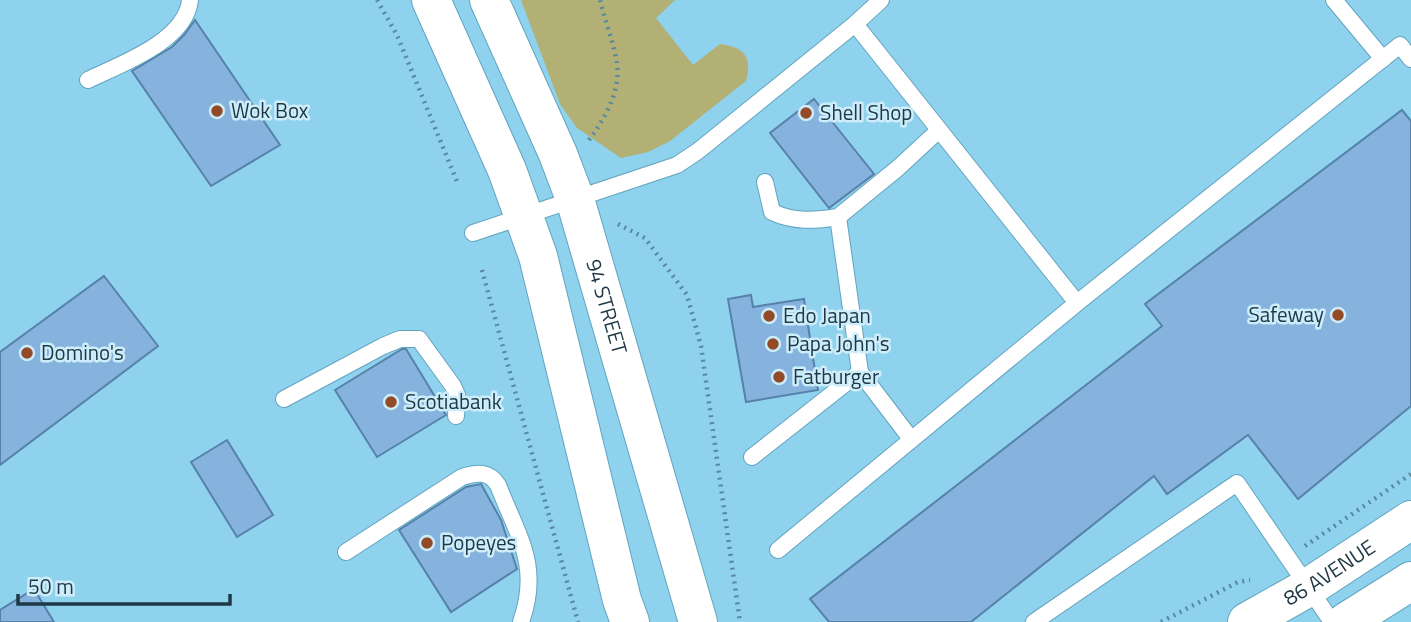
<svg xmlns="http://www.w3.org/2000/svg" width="1411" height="622" viewBox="0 0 1411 622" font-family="'Titillium Web',sans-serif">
<rect width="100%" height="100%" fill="#8fd2ee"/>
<!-- green -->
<path fill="#b2b074" d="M521,0H675L656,18L693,65L720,44C744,47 753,57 746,81L670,141L648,152L621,158L577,128L560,104Z"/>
<!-- building -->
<g fill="#85b3dd" stroke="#5682aa" stroke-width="2">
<path d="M195,20L280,145L211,186L132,71L172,47L184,35Z"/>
<path d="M814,99L874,174L829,208L770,133Z"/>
<path d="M1402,110L1411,121V406L1298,499L1248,435L1167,494L1154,476L971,622H829L810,599L1162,326L1145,304Z"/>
<path d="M104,276L158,346L0,465V352Z"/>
<path d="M751,295L753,307L804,299L818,390L746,402L728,299Z"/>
<path d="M402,349H406L446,415L377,457L335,390Z"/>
<path d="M227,440L273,515L237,537L191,462Z"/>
<path d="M481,484L501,520L517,569L451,612L399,530L466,487Z"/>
<path d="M34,589L54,622H0V610Z"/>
</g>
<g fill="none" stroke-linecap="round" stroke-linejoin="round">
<defs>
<g id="lane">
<path d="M1334,0L1383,59"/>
<path d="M88,80C121,64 186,41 190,0"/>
<path d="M765,182L772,212C794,222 814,221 838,217"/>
<path d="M473,233L677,165L698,151L855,24L881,0"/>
<path d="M1077,303L1400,45L1411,59"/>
<path d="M284,399L383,346L400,339H419L453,386L457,395L456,416"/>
<path d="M911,439L860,372L838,217L898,168L939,130"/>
<path d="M752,457L860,372"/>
<path d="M778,550L1077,303L855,24"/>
<path d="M346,552L462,477C477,472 489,471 498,485C518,537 541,565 521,622"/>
<path d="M1034,622L1237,483L1332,622"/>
</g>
<g id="secondary">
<path d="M431,0L507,170L538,256L622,600L630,622"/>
<path id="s1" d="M489,0L558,154L575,199L698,622"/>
<path id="s2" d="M1247,622L1309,587L1411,520"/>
<path d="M1346,622L1411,581"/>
</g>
</defs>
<!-- lane casing -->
<use href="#lane" stroke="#62a4bf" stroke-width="18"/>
<!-- secondary casing -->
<use href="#secondary" stroke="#62a4bf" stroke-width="40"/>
<!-- path -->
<g stroke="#59899e" stroke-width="4.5" stroke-dasharray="2 5" stroke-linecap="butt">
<path d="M377,0L397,35L458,184"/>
<path d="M589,140C604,120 621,91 617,64C614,43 605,21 600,0"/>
<path d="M618,224L645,238L687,295L701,346L740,622"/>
<path d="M482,270L578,622"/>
<path d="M1305,546L1411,474"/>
<path d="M1161,622L1238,582L1250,580"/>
</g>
<!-- lane -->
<use href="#lane" stroke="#fff" stroke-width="16"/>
<!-- secondary -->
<use href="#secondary" stroke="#fff" stroke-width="38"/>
</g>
<!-- markers -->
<g fill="#924b26" stroke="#cdedfb" stroke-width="2.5">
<circle cx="217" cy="111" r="7"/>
<circle cx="806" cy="113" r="7"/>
<circle cx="1338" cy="315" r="7"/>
<circle cx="769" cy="316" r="7"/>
<circle cx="773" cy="344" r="7"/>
<circle cx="27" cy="353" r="7"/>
<circle cx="779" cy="377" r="7"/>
<circle cx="391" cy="402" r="7"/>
<circle cx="427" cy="543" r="7"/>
</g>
<g text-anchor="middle" stroke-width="5" stroke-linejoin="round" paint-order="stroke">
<!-- poi labels -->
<g font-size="21" fill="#1e3945" stroke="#cdedfb" text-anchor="start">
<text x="231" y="118">Wok Box</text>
<text x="820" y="120">Shell Shop</text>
<text x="1324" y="322" text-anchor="end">Safeway</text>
<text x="783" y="323">Edo Japan</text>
<text x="787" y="351">Papa John's</text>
<text x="41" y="360">Domino's</text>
<text x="793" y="384">Fatburger</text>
<text x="405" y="409">Scotiabank</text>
<text x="441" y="550">Popeyes</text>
</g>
<!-- street labels -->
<g font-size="21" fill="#1e3945" stroke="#cdedfb">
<text dy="7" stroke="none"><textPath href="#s1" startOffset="329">94 STREET</textPath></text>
<text dy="7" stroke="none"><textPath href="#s2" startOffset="96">86 AVENUE</textPath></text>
</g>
</g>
<!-- scale -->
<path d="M18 594v10h212v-10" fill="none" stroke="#1e3945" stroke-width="3.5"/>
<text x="28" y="594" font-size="21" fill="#1e3945" stroke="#cdedfb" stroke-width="5" paint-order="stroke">50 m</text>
</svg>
